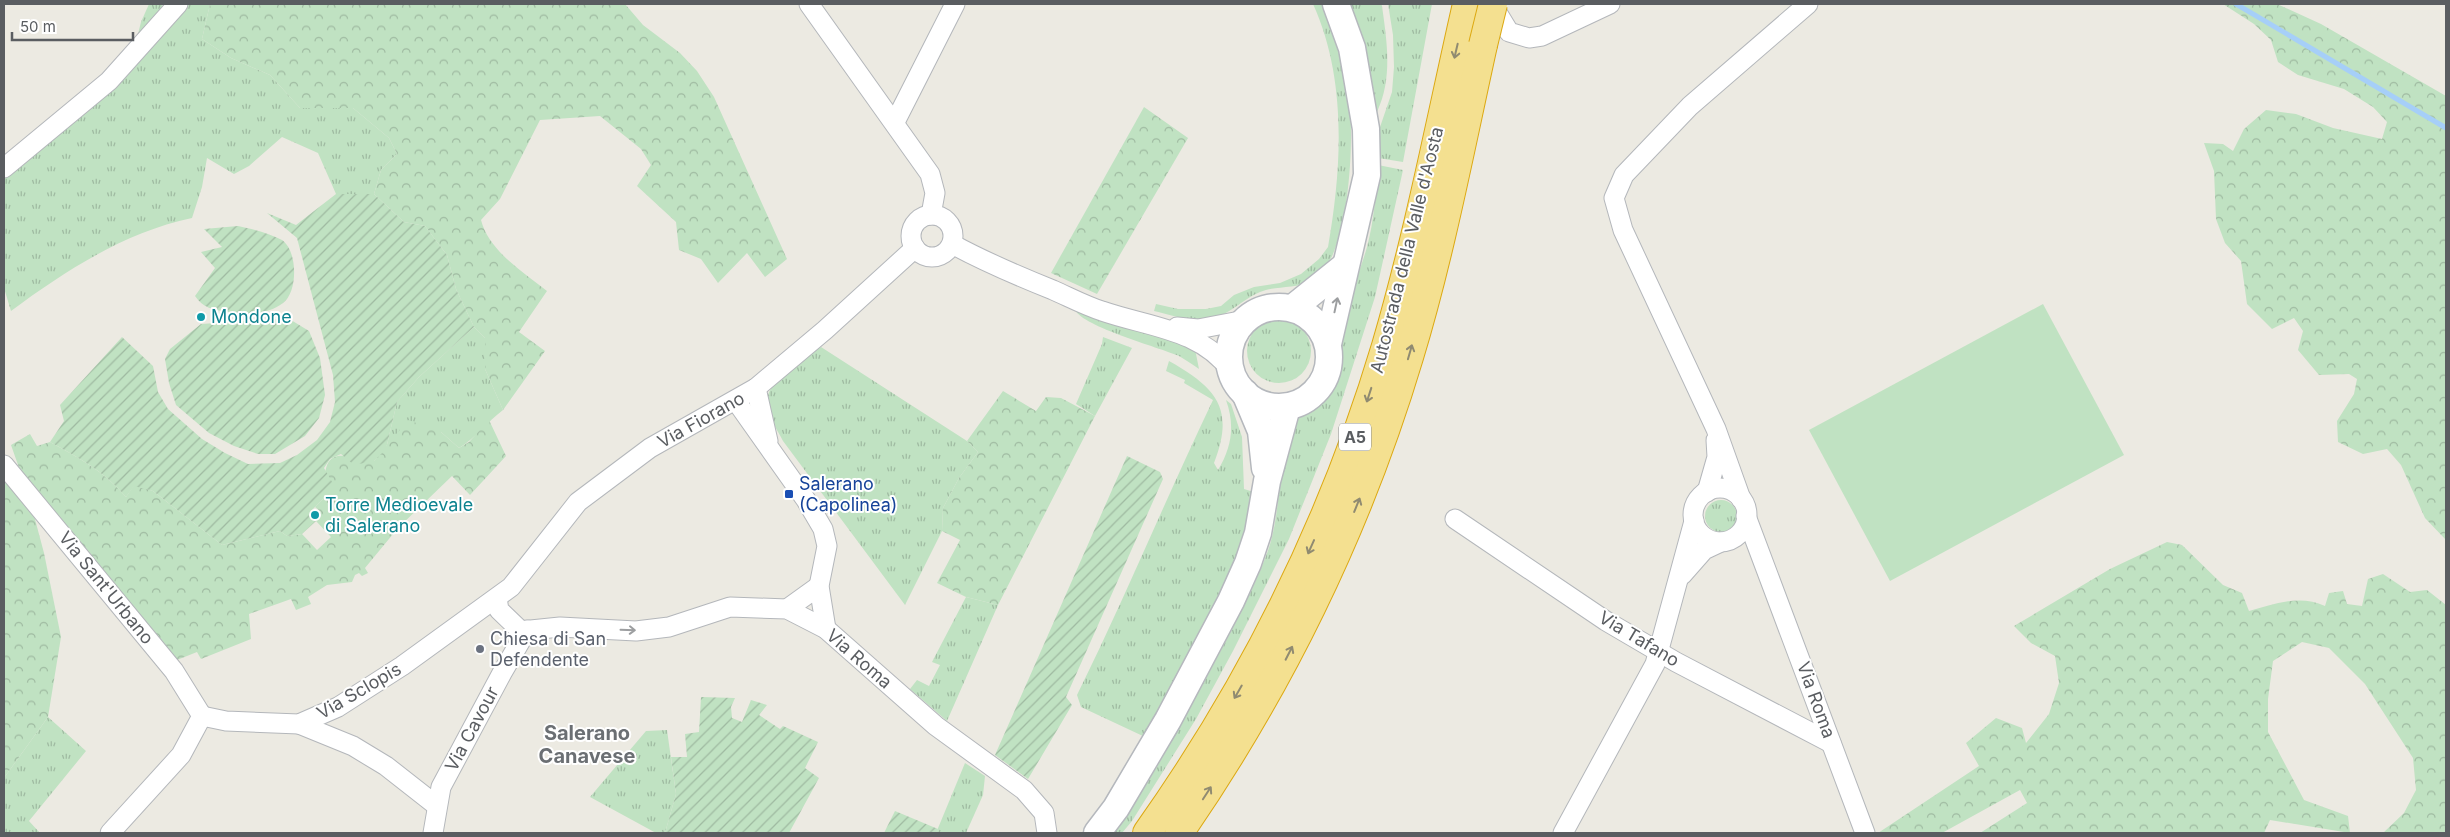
<svg xmlns="http://www.w3.org/2000/svg" width="2450" height="837" viewBox="0 0 2450 837" font-family="Inter,sans-serif">
<defs>
<pattern id="grass-tufts" width="24" height="20" patternUnits="userSpaceOnUse" patternTransform="scale(1.25)"><rect width="24" height="20" fill="#c0e2c2"/><path d="M3 7l-1-3M5 7V3M7 7l1-3M15 17l-1-3M17 17v-4M19 17l1-3" fill="none" stroke="#9fbaa1"/></pattern>
<pattern id="forest-crowns" width="20" height="18" patternUnits="userSpaceOnUse" patternTransform="scale(1.25)"><rect width="20" height="18" fill="#c0e2c2"/><path d="M2 6a3 3 0 1 1 6 0M12 15a3 3 0 1 1 6 0" fill="none" stroke="#9fbaa1"/></pattern>
<pattern id="garden-furrows" width="10" height="10" patternUnits="userSpaceOnUse" patternTransform="scale(1.25)"><rect width="10" height="10" fill="#c0e2c2"/><path d="M-1 1l2-2M0 10L10 0M9 11l2-2" fill="none" stroke="#9fbaa1"/></pattern>
</defs>
<rect width="100%" height="100%" fill="#eceae2"/>
<!-- grass -->
<g fill="url(#grass-tufts)">
<path d="M149,4H163L158,15L137,38L141,22Z"/>
<path d="M184,4H210L202,39L231,58L270,75L300,108H353L389,138L397,154L381,170L374,194H336L318,153L282,137L249,166L234,174L207,158L202,187L192,218C125,232 65,271 11,311L4,288V178Z"/>
<path d="M1313,4H1323L1325,8C1335,37 1345,65 1349,96C1354,137 1350,215 1333,254C1330,262 1319,274 1311,280C1296,290 1276,285 1260,292C1243,299 1228,316 1210,319C1193,323 1171,315 1154,311L1156,304L1178,309H1206L1221,306L1234,295L1254,287L1280,283L1301,274L1319,259L1328,247C1342,167 1347,79 1313,4Z"/>
<path d="M1348,4H1381L1382,6C1387,42 1393,78 1377,112L1365,50Z"/>
<path d="M1388,4H1432L1403,162L1378,158L1379,130L1392,92L1394,67L1393,35Z"/>
<path d="M1378,165L1403,170L1375,297L1331,434L1289,539L1233,651L1196,719L1132,821L1122,833H1114C1148,786 1175,735 1203,684C1225,642 1249,600 1266,556C1282,516 1276,469 1292,430C1302,408 1326,396 1337,375C1344,360 1337,345 1341,330C1347,302 1359,275 1367,247C1374,221 1376,193 1378,165Z"/>
<path d="M1075,310L1111,324L1182,343L1195,349L1199,369C1193,365 1186,360 1179,356C1158,347 1084,327 1075,310Z"/>
<circle cx="1279" cy="351" r="32"/>
<path d="M474,327L485,338V369L503,410C487,422 476,438 459,448L441,432L386,449L397,402L419,377Z"/>
<path d="M1103,337L1132,348L1095,416L1076,404L1102,344Z"/>
<path d="M821,347L967,441L978,452L959,478L943,508L942,531L905,605L783,441C777,429 766,415 767,401C769,377 803,360 821,347Z"/>
<path d="M1169,361C1217,388 1235,409 1214,463L1218,470C1232,447 1235,425 1226,400L1231,404L1242,437L1244,489L1257,493L1238,560L1145,737L1081,707L1077,695C1125,598 1166,498 1213,400L1184,383L1185,380L1166,371Z"/>
<circle cx="1721" cy="516" r="16"/>
<path d="M966,597L998,605L947,721L910,689L917,680L929,686L940,665L932,662Z"/>
<path d="M48,717L86,751L29,821L40,833H4V778Z"/>
<path d="M667,730L676,794L665,833H656L590,797L646,731Z"/>
<path d="M965,763L985,776L983,795L966,833H936Z"/>
</g>
<!-- forest -->
<g fill="url(#forest-crowns)">
<path d="M210,4H625L643,25L680,53L697,71L714,97L787,259L765,277L747,253L718,283L701,259L679,250L676,222L637,186L651,165L641,149L600,116L540,120L500,199L481,220C489,251 523,272 547,291L519,332L545,351L503,410L485,369V338L474,327L456,289L447,255L425,226L404,222L374,194L381,170L397,154L389,138L353,108H300L270,75L231,58L202,39Z"/>
<path d="M2223,4H2277L2321,24L2446,96V540L2425,518L2401,465L2387,449L2363,454L2338,442L2337,421L2354,394L2357,379L2349,374L2319,375L2298,350L2303,331L2294,318L2272,329L2247,304L2241,261L2225,243L2216,219L2214,171L2204,143L2223,144L2233,151L2244,129L2266,110L2296,114L2333,128L2382,139L2387,122L2373,107L2344,89L2298,75L2278,62L2271,40L2254,24Z"/>
<path d="M1144,107L1188,138L1097,294L1051,273Z"/>
<path d="M1003,391L1036,411L1046,397L1061,398L1095,416L998,605L966,597L937,583L960,540L942,531L943,508L959,478L978,452L967,441Z"/>
<path d="M408,420L441,432L459,448L469,442L489,420L506,456L470,495L452,476L398,528L365,568L368,573L362,576L359,573L355,575L352,582L327,585L308,597L311,604L296,610L291,599L249,614L251,639L201,659L197,652L177,660L24,482L11,445L30,434L37,446L50,442C78,457 105,472 126,497L134,485L153,491L222,545L280,531L287,536L302,534L317,550L331,537L316,521L315,517L321,512L315,507L323,499C325,451 328,451 374,461Z"/>
<path d="M4,474L32,508L44,553L61,637L48,717L4,778Z"/>
<path d="M2167,542L2182,545L2223,585L2242,593L2249,611C2274,604 2300,594 2325,606L2329,593L2343,591L2347,604L2362,606L2368,579L2383,574L2410,592L2427,590L2446,605V833H2383L2404,813L2416,790L2413,758L2365,684L2329,648L2302,642L2273,661L2268,699V732L2304,800L2348,816L2350,833L2270,820L2264,833H1980L2027,803L2020,790L1942,833H1878L1979,766L1966,743L1996,718L2022,728L2026,743L2049,714L2059,683L2055,656L2031,643L2014,626L2110,569Z"/>
</g>
<!-- park -->
<path fill="#c0e2c2" d="M2043,304L2124,455L1890,581L1809,430Z"/>
<!-- garden -->
<g fill="url(#garden-furrows)">
<path d="M336,194H374L404,222L425,226L447,255L456,289L474,327L419,377L397,402L386,449L374,461L354,465L341,454L330,459L324,468L335,487L310,512L316,521L302,534L287,536L280,531L222,545L153,491L134,486L126,497C105,472 78,457 50,442L64,421L60,405L122,337L153,366L158,392L168,409L202,439L225,453L248,464L280,463L297,455L317,440L330,422L335,402L333,375L297,238L267,213L296,225Z"/>
<path d="M238,226C252,229 269,233 282,240C298,251 298,292 283,303C267,315 246,315 228,312C213,310 203,308 195,296L215,268L201,252L222,247L204,229Z"/>
<path d="M272,319L291,320L309,331L320,358L325,395L319,418L305,436L275,454H258L234,446L209,433L176,405L169,383L165,359L170,349L201,324Z"/>
<path d="M1127,456L1160,472L1163,479L1066,697L1072,705L1028,779L995,755Z"/>
<path d="M701,697L735,698L731,707L732,718L742,722L751,700L767,705L759,715L780,729L783,726L818,742L805,768L819,778L789,833H665L676,794L671,757H687L685,734L699,732Z"/>
<path d="M895,811L938,829L936,833H884Z"/>
</g>
<g fill="none" stroke-linecap="round" stroke-linejoin="round">
<!-- stream -->
<path stroke="#a6cff8" stroke-width="5" d="M2236,4L2446,128"/>
<defs>
<g id="street">
<path d="M809,4L930,174L935,193L931,215"/>
<path d="M1492,4L1509,32L1529,38L1542,36L1610,4"/>
<path d="M895,122L955,4"/>
<path d="M4,168L109,81L178,4"/>
<circle cx="932" cy="236" r="21"/>
<path d="M952,244C985,262 1018,276 1053,290C1069,297 1086,306 1102,311C1148,327 1201,329 1231,371"/>
<path d="M1177,327L1198,329L1245,320"/>
<path d="M756,388L768,441"/>
<path d="M736,401L806,500L823,529L827,546L819,586L826,629"/>
<path d="M4,465L174,671L202,716"/>
<circle cx="1720" cy="515" r="27"/>
<path d="M1707,492L1717,457L1716,440"/>
<path d="M1741,499L1716,429L1623,230L1614,198L1624,175L1690,106L1808,4"/>
<path d="M1746,516L1865,833"/>
<path d="M1455,519L1606,621L1676,662L1831,743"/>
<path d="M1682,575L1704,550L1721,542"/>
<path d="M497,598L499,610L521,631L560,627L636,631L669,627L730,607L787,609L826,629L936,726L1024,790L1044,813L1047,833"/>
<path d="M787,609L819,586"/>
<path d="M202,716L226,721L299,724L338,707L402,666L511,587L578,502L650,448L756,388L825,330L915,248"/>
<path d="M299,724L353,746L386,766L437,806"/>
<path d="M110,833L181,755L202,716"/>
<path d="M433,833L441,787L502,673L527,630"/>
<path d="M1563,833L1655,664L1694,521"/>
</g>
<g id="secondary">
<circle cx="1279" cy="357" r="50"/>
<path d="M1294,307L1345,266"/>
<path d="M1328,344L1367,175L1366,129L1352,48L1336,4"/>
<path d="M1245,393L1261,431L1265,468"/>
<path d="M1097,833L1116,808L1168,720L1231,601L1248,563L1258,533L1267,481L1287,407"/>
</g>
<g id="highway">
<path d="M1147,833C1252,685 1334,520 1386,346C1419,234 1441,118 1467,4"/>
<path d="M1179,833C1280,687 1358,527 1409,357C1440,255 1460,149 1483,45"/>
</g>
</defs>
<!-- street casing -->
<use href="#street" stroke="#b4b7bb" stroke-width="21"/>
<!-- secondary casing -->
<use href="#secondary" stroke="#b5b8bd" stroke-width="29"/>
<!-- highway casing -->
<use href="#highway" stroke="#dca811" stroke-width="30"/>
<!-- street -->
<use href="#street" stroke="#fff" stroke-width="19"/>
<!-- secondary -->
<use href="#secondary" stroke="#fff" stroke-width="26"/>
<!-- highway -->
<use href="#highway" stroke="#f4e090" stroke-width="28"/>
<defs>
<path id="highway-bridge" d="M1483,45L1493,4"/>
</defs>
<!-- highway-bridge casing -->
<use href="#highway-bridge" stroke="#dca811" stroke-width="30" stroke-linecap="butt"/>
<!-- highway-bridge -->
<use href="#highway-bridge" stroke="#f4e090" stroke-width="28"/>
</g>
<!-- one-way arrows -->
<defs><path id="oneway-shaft" d="M-6 0H5M1.5-3L5.5 0L1.5 3" fill="none" stroke-width="1.6" stroke-linecap="round" stroke-linejoin="round" transform="scale(1.25)"/></defs>
<g stroke="#908b71">
<use href="#oneway-shaft" transform="translate(1456 51) rotate(103)"/>
<use href="#oneway-shaft" transform="translate(1410 352) rotate(-74)"/>
<use href="#oneway-shaft" transform="translate(1369 395) rotate(108)"/>
<use href="#oneway-shaft" transform="translate(1357 505) rotate(-68)"/>
<use href="#oneway-shaft" transform="translate(1311 547) rotate(114)"/>
<use href="#oneway-shaft" transform="translate(1289 653) rotate(-63)"/>
<use href="#oneway-shaft" transform="translate(1238 692) rotate(120)"/>
<use href="#oneway-shaft" transform="translate(1207 793) rotate(-57)"/>
</g>
<g stroke="#9c9ea0">
<use href="#oneway-shaft" transform="translate(1336 305) rotate(-78)"/>
<use href="#oneway-shaft" transform="translate(628 630) rotate(2)"/>
</g>
<!-- markers -->
<g fill="#0f9aa8" stroke="#fff" stroke-width="2">
<circle cx="201" cy="317" r="5"/>
<circle cx="315" cy="515" r="5"/>
</g>
<rect fill="#1a4fb4" stroke="#fff" stroke-width="2" x="784" y="489" width="10" height="10" rx="2.5"/>
<circle fill="#6b7280" stroke="#fff" stroke-width="2" cx="480" cy="649" r="5"/>
<g text-anchor="middle" stroke-width="4" stroke-linejoin="round" paint-order="stroke">
<!-- shield labels -->
<rect fill="#fff" stroke="#8c8e90" stroke-width="1" x="1339" y="423.5" width="32" height="27" rx="4"/>
<g font-size="16" font-weight="bold" fill="#5a5d61">
<text x="1355" y="443">A5</text>
</g>
<!-- street labels -->
<g font-size="18" fill="#5a5d61" stroke="#fff">
<text transform="translate(1407 250) rotate(-76)" y="6">Autostrada della Valle d'Aosta</text>
<text transform="translate(701 420) rotate(-29)" y="6">Via Fiorano</text>
<text transform="translate(106 588) rotate(51)" y="6">Via Sant'Urbano</text>
<text transform="translate(1639 639) rotate(31)" y="6">Via Tafano</text>
<text transform="translate(859 659) rotate(41)" y="6">Via Roma</text>
<text transform="translate(359 691) rotate(-30)" y="6">Via Sclopis</text>
<text transform="translate(1816 700) rotate(70)" y="6">Via Roma</text>
<text transform="translate(472 729) rotate(-62)" y="6">Via Cavour</text>
</g>
<!-- culture labels -->
<g font-size="18" fill="#0d838f" stroke="#fff" text-anchor="start">
<text x="211" y="323">Mondone</text>
<text x="325" y="511">Torre Medioevale<tspan x="325" dy="21">di Salerano</tspan></text>
</g>
<!-- transit labels -->
<g font-size="18" fill="#164399" stroke="#fff" text-anchor="start">
<text x="799" y="490">Salerano<tspan x="799" dy="21">(Capolinea)</tspan></text>
</g>
<!-- worship labels -->
<g font-size="18" fill="#5b616d" stroke="#fff" text-anchor="start">
<text x="490" y="645">Chiesa di San<tspan x="490" dy="21">Defendente</tspan></text>
</g>
<!-- quarter labels -->
<g font-size="20" font-weight="bold" fill="#6b6f73" stroke="#fff">
<text x="587" y="740">Salerano<tspan x="587" dy="23">Canavese</tspan></text>
</g>
</g>
<!-- border -->
<rect width="2450" height="837" fill="none" stroke="#5a5d61" stroke-width="10"/>
<!-- scale -->
<path d="M12 32v8h121v-8" fill="none" stroke="#5a5d61" stroke-width="2.5"/>
<text x="20" y="32" font-size="15" fill="#5a5d61" stroke="#ffffff" stroke-width="4" paint-order="stroke">50 m</text>
</svg>
